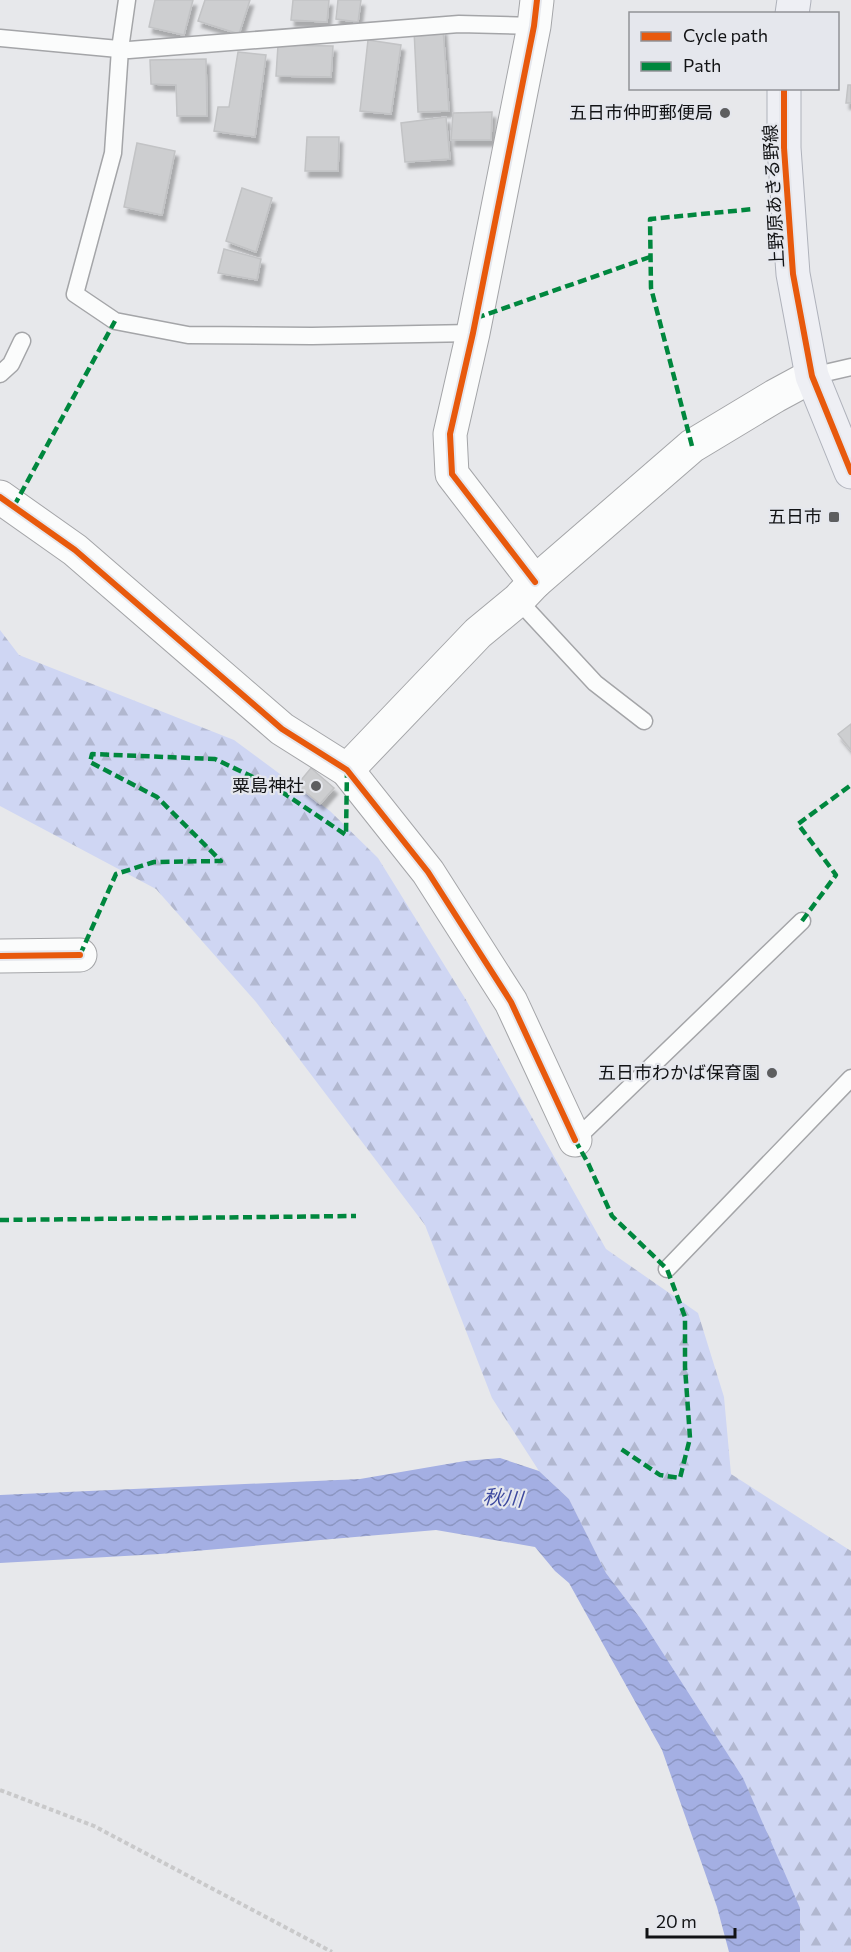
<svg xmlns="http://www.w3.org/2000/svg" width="851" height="1952" viewBox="0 0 851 1952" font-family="Commissioner,'Noto Sans JP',sans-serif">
<defs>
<pattern id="forest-firs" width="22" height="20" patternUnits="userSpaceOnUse" patternTransform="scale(1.5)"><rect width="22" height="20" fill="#cfd6f3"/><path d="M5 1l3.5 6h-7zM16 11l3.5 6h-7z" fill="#b1b7cf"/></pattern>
<pattern id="water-waves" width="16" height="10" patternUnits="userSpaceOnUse" patternTransform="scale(1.5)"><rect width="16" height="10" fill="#a4afe3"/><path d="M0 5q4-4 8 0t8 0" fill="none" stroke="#8c96c2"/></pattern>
<filter id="shadow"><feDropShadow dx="3.5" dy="6" stdDeviation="1.5" flood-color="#0004"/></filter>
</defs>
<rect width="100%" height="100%" fill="#e7e8eb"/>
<!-- forest -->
<path fill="url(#forest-firs)" d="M0,630L19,655L234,740L330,811L378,858L466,1000L606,1249L698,1313L724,1397L731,1474L851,1551V1952H800V1908L641,1619L606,1573L569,1499L539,1471L492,1398L425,1225L256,1002L156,889L0,806Z"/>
<!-- water -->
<path fill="url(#water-waves)" d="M500,1458L539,1471L569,1499L606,1573L641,1619L743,1778L800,1908V1952H729L717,1907L662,1750L569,1583L555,1571L535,1547L436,1530L160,1554L0,1563V1495L360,1479L465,1461Z"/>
<!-- building -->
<g fill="#cdced0" stroke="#c2c3c5" stroke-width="1.5" filter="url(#shadow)">
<path d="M155,0H193L184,35L149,27Z"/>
<path d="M205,0H250L239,34L198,21Z"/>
<path d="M293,0H329L327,22L291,20Z"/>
<path d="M338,0H361L358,22L336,19Z"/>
<path d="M443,29L449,111L418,112L414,30Z"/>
<path d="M368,40L401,45L391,114L360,111Z"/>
<path d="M278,45L333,46L331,77L276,76Z"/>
<path d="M238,52L266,55L255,137L214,131L218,107H229Z"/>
<path d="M206,59L207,116H177L176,85L151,84L150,60Z"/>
<path d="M848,85H851V103H846Z"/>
<path d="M492,112L491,140H451L453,113Z"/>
<path d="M446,117L450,159L405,162L401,123Z"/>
<path d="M307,137H339L338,171H305Z"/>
<path d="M137,143L175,151L162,215L124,207Z"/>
<path d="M242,188L272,198L256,252L226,241Z"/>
<path d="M224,249L261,259L257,280L218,273Z"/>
<path d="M851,724V750L838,734Z"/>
<path d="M311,768L334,788L320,804L297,785Z"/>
</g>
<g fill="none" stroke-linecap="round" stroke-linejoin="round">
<defs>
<g id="service">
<path d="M127,0L120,49L113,153L75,294L115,321L188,335L312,336L473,333"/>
<path d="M0,38L129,50L459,24L534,26"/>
<path d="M0,374L11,364L22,341"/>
<path d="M812,376L851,367"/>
<path d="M518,600L595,683L644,721"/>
<path d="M575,1140L802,921"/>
<path d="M667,1269L851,1078"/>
</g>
<g id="minor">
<path d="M0,497L75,550L282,729L347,770L428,872L511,1002L575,1140"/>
<path d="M535,582L452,474L450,434L473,333L534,26L537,0"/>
<path d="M347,770L478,633L518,600L535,582L692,446L775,396L812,376"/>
<path d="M0,956L80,955"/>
</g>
<g id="primary">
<path d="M792,14L794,0"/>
<path d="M784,88V148L793,274L812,376L851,472"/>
</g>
</defs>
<!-- service casing -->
<use href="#service" stroke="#a4a5a8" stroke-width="19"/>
<!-- minor casing -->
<use href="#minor" stroke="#a4a5a8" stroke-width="35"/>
<!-- primary casing -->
<use href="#primary" stroke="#afb2bb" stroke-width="35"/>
<!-- path -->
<path stroke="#c9c9ca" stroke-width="4" stroke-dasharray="4.5 3" stroke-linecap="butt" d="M0,1790L94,1826L332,1952"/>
<!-- service -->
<use href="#service" stroke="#fbfcfc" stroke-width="16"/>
<!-- minor -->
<use href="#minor" stroke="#fbfcfc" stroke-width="33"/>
<!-- primary -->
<use href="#primary" stroke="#eeeff4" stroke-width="33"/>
<!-- quiet -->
<g stroke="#00873e" stroke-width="4.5" stroke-dasharray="9 4.5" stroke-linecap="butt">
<path d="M476,318L650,257"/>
<path d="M692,446L651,288L650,219L754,209"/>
<path d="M14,506L115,321"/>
<path d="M802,921L836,875L798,824L851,785"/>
<path d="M80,955L116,874L154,862L221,861L157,797L90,762L92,754L215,759L276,788L346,835L347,770"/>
<path d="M575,1140L588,1163L612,1216L667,1269L685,1317V1367L690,1438L680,1478L660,1475L621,1449"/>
<path d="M0,1220L356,1216"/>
</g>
<defs>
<g id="cycleway">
<path d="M784,88V148L793,274L812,376L851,472"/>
<path d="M0,497L75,550L282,729L347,770L428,872L511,1002L575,1140"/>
<path d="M535,582L452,474L450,434L473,333L534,26L537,0"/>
<path d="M0,956L80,955"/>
</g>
</defs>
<!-- cycleway casing -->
<use href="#cycleway" stroke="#e5e7ed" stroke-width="10"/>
<!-- cycleway -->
<use href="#cycleway" stroke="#e8590c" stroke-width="6"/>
</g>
<!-- markers -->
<g fill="#5d5e60" stroke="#e5e7ed" stroke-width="2">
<circle cx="725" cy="113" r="6"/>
<rect x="828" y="511" width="12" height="12" rx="3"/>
<circle cx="316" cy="786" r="6"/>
<circle cx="772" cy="1073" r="6"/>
</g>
<g text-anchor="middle" stroke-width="4.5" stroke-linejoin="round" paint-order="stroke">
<!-- poi labels -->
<g font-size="18" fill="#121315" stroke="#e5e7ed" text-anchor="end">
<text x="713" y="119">五日市仲町郵便局</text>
<text x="822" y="523">五日市</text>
<text x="304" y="792">粟島神社</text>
<text x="760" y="1079">五日市わかば保育園</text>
</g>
<!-- street labels -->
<g font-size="18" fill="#121315" stroke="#e5e7ed">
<text transform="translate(774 196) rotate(-93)" y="6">上野原あきる野線</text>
</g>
<!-- water labels -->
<g font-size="20" font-style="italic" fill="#3c489e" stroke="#e5e7ed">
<text transform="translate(503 1498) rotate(4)" y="7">秋川</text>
</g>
</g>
<!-- legend -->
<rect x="629" y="12" width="210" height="78" fill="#e5e7ed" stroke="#919297" stroke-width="1.5"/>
<rect x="641" y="32" width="30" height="9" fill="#e8590c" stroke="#919297" stroke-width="1.5"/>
<text x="683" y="42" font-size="18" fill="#121315">Cycle path</text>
<rect x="641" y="62" width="30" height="9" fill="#00873e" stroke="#919297" stroke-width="1.5"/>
<text x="683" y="72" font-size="18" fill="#121315">Path</text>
<!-- scale -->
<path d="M647 1928v9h88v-9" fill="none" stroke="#121315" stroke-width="3"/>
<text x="656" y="1928" font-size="18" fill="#121315" stroke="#e5e7ed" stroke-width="4.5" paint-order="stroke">20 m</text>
</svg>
